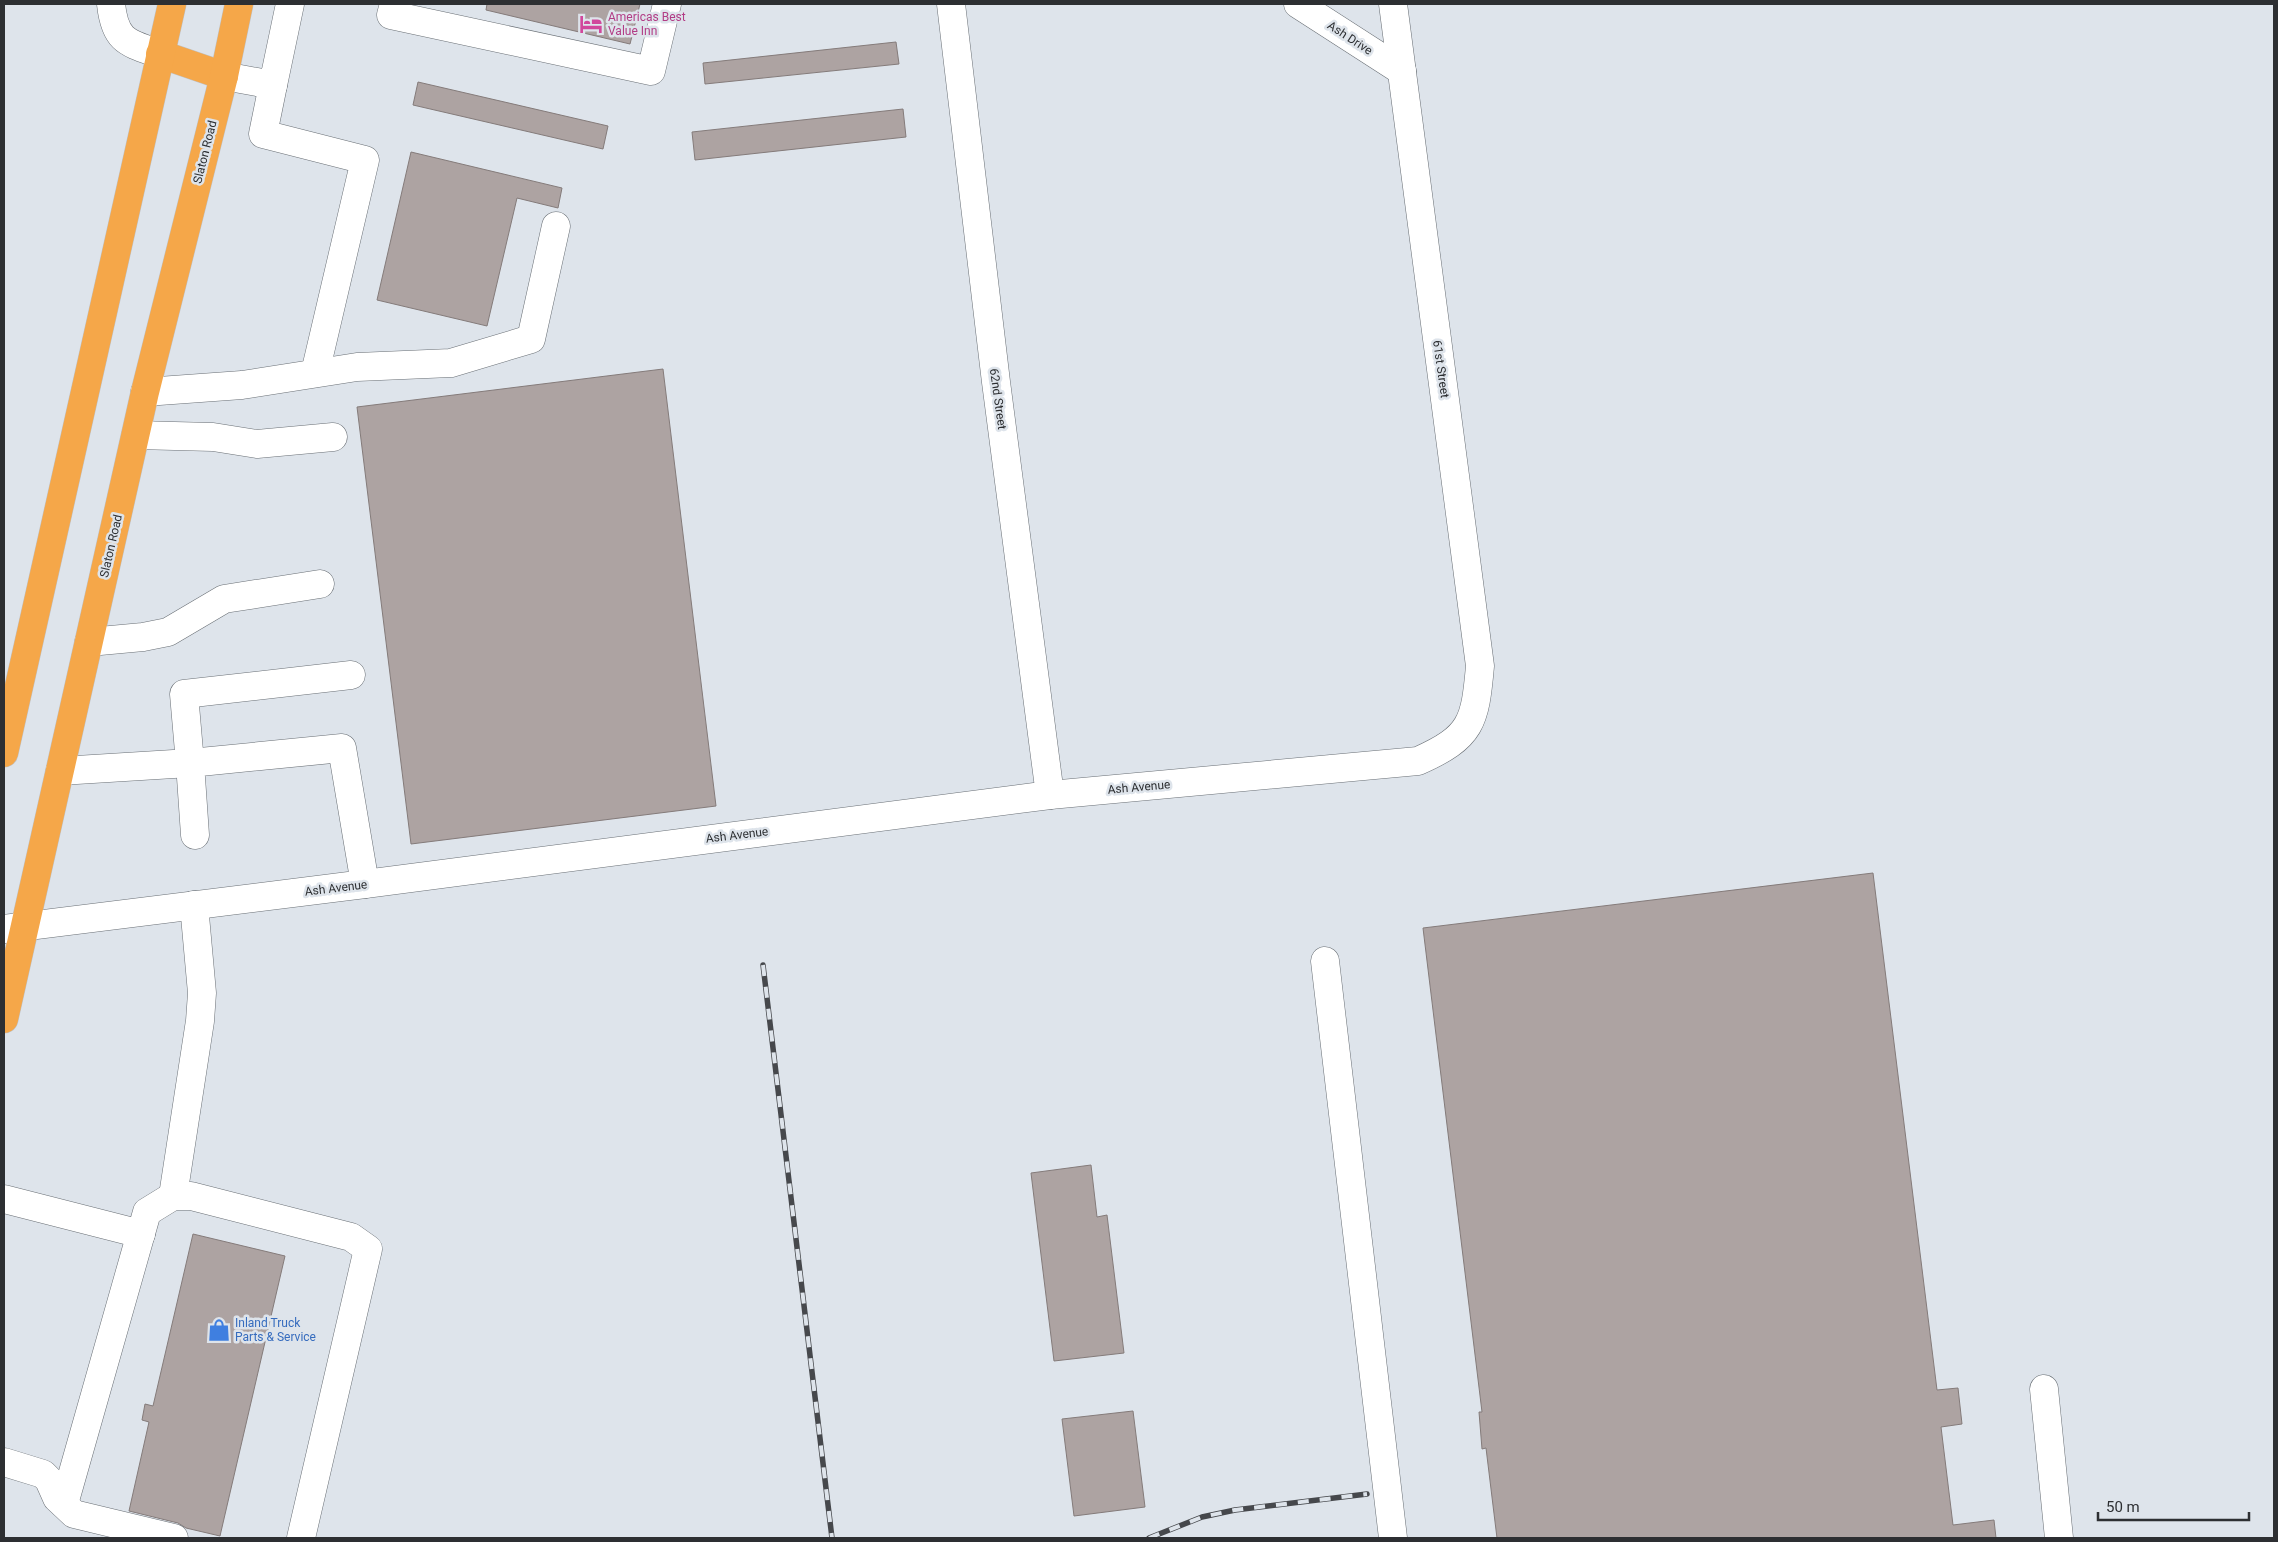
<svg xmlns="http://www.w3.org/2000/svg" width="2278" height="1542" viewBox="0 0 2278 1542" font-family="Roboto,sans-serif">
<rect width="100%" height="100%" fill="#dee4eb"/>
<!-- building -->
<g fill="#ada3a2" stroke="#847b7a">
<path d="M487,4H640L630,44L486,10Z"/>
<path d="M896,42L899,64L705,84L703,63Z"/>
<path d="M418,82L608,126L603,149L413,105Z"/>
<path d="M903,109L906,137L695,160L692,132Z"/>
<path d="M411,152L562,188L558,208L517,198L487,326L377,300Z"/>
<path d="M663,369L716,806L411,844L357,407Z"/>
<path d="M1873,873L1937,1390L1958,1388L1962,1424L1941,1427L1953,1525L1994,1520L1996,1538H1497L1486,1448L1482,1449L1479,1412H1482L1423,928Z"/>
<path d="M1091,1165L1097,1217L1107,1215L1124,1353L1054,1361L1031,1173Z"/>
<path d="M193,1234L285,1256L220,1536L186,1528L178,1523L129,1511L149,1422L142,1420L145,1404L153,1406Z"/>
<path d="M1133,1411L1145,1507L1074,1516L1062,1419Z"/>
</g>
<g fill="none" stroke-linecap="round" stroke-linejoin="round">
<defs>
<g id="minor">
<path d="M111,4C115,42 128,43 160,54"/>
<path d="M394,4L391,15L651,71L667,4"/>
<path d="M951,4L996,382L1050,795"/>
<path d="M1298,4L1402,71"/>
<path d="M224,76L273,85L290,4"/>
<path d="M273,85L263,134L365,160L315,373"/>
<path d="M145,392L242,385L357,367L451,363L531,339L556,226"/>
<path d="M136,435L213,437L257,444L333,437"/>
<path d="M89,642L143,637L168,632L224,599L320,584"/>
<path d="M60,771L190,763L184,694L351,675"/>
<path d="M195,835L190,763L342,748L365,884"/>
<path d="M4,929L365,884L1050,795L1418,761C1472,737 1475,722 1480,666L1393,4"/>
<path d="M1325,961L1393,1538"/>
<path d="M173,1196L200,1021L202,993L194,905"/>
<path d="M4,1199L141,1234"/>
<path d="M2044,1389L2059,1538"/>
<path d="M4,1462L43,1474L49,1480L57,1498L74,1514L174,1538"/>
<path d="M64,1504L147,1212L173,1196H191L351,1237L368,1249L301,1538"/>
</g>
<g id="highway">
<path d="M160,54L224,76"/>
<path d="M4,753L172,4"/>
<path d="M4,1019L145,392L224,76L239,4"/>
</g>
</defs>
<!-- minor casing -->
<use href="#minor" stroke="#696f75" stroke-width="29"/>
<!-- highway casing -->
<use href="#highway" stroke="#c0c1c2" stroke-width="29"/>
<!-- minor -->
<use href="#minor" stroke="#fff" stroke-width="28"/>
<!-- highway -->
<use href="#highway" stroke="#f5a749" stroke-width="28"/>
<defs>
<g id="rail">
<path d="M763,965L832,1538"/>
<path d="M1149,1538L1202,1517L1235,1510L1367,1494"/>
</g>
</defs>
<!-- rail casing -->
<use href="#rail" stroke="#46484c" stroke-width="5.5"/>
<!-- rail -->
<use href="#rail" stroke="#dee4eb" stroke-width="4" stroke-dasharray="11" stroke-linecap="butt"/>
</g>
<!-- icons -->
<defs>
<symbol id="hotel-bare" viewBox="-9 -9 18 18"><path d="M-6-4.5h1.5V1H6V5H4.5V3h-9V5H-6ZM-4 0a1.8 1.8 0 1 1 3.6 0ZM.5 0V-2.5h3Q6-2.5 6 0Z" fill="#d1479c" stroke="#dee4eb" stroke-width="2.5" paint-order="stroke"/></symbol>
<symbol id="shop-bare" viewBox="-9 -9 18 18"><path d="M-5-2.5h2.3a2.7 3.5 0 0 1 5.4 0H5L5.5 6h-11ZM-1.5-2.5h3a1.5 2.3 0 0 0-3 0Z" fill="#3f7fe0" stroke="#dee4eb" stroke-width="2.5" paint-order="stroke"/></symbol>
</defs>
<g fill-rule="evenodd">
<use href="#hotel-bare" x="575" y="8" width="32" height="32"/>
<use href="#shop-bare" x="203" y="1314" width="32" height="32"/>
</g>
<g text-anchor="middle" stroke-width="5" stroke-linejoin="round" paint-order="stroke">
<!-- hotel labels -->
<g font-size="12" fill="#b23c85" stroke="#dee4eb" text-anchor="start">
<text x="608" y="21">Americas Best<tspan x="608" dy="14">Value Inn</tspan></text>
</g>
<!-- street labels -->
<g font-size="12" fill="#2d2f32" stroke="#dee4eb">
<text transform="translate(1350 38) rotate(33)" y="4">Ash Drive</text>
<text transform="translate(205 152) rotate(-76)" y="4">Slaton Road</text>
<text transform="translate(1441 369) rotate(82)" y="4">61st Street</text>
<text transform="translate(998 399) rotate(82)" y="4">62nd Street</text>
<text transform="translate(111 546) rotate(-77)" y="4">Slaton Road</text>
<text transform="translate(1139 787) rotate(-5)" y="4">Ash Avenue</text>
<text transform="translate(737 835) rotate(-7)" y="4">Ash Avenue</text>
<text transform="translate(336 888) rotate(-7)" y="4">Ash Avenue</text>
</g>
<!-- shop labels -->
<g font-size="12" fill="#366cbe" stroke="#dee4eb" text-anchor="start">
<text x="235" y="1327">Inland Truck<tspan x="235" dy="14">Parts &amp; Service</tspan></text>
</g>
</g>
<!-- border -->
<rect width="2278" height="1542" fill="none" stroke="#2d2f32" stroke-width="10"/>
<!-- scale -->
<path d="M2098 1512v8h151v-8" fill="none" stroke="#2d2f32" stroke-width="2.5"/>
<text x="2106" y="1512" font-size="15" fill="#2d2f32" stroke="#dee4eb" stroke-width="4" paint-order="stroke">50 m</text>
</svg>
